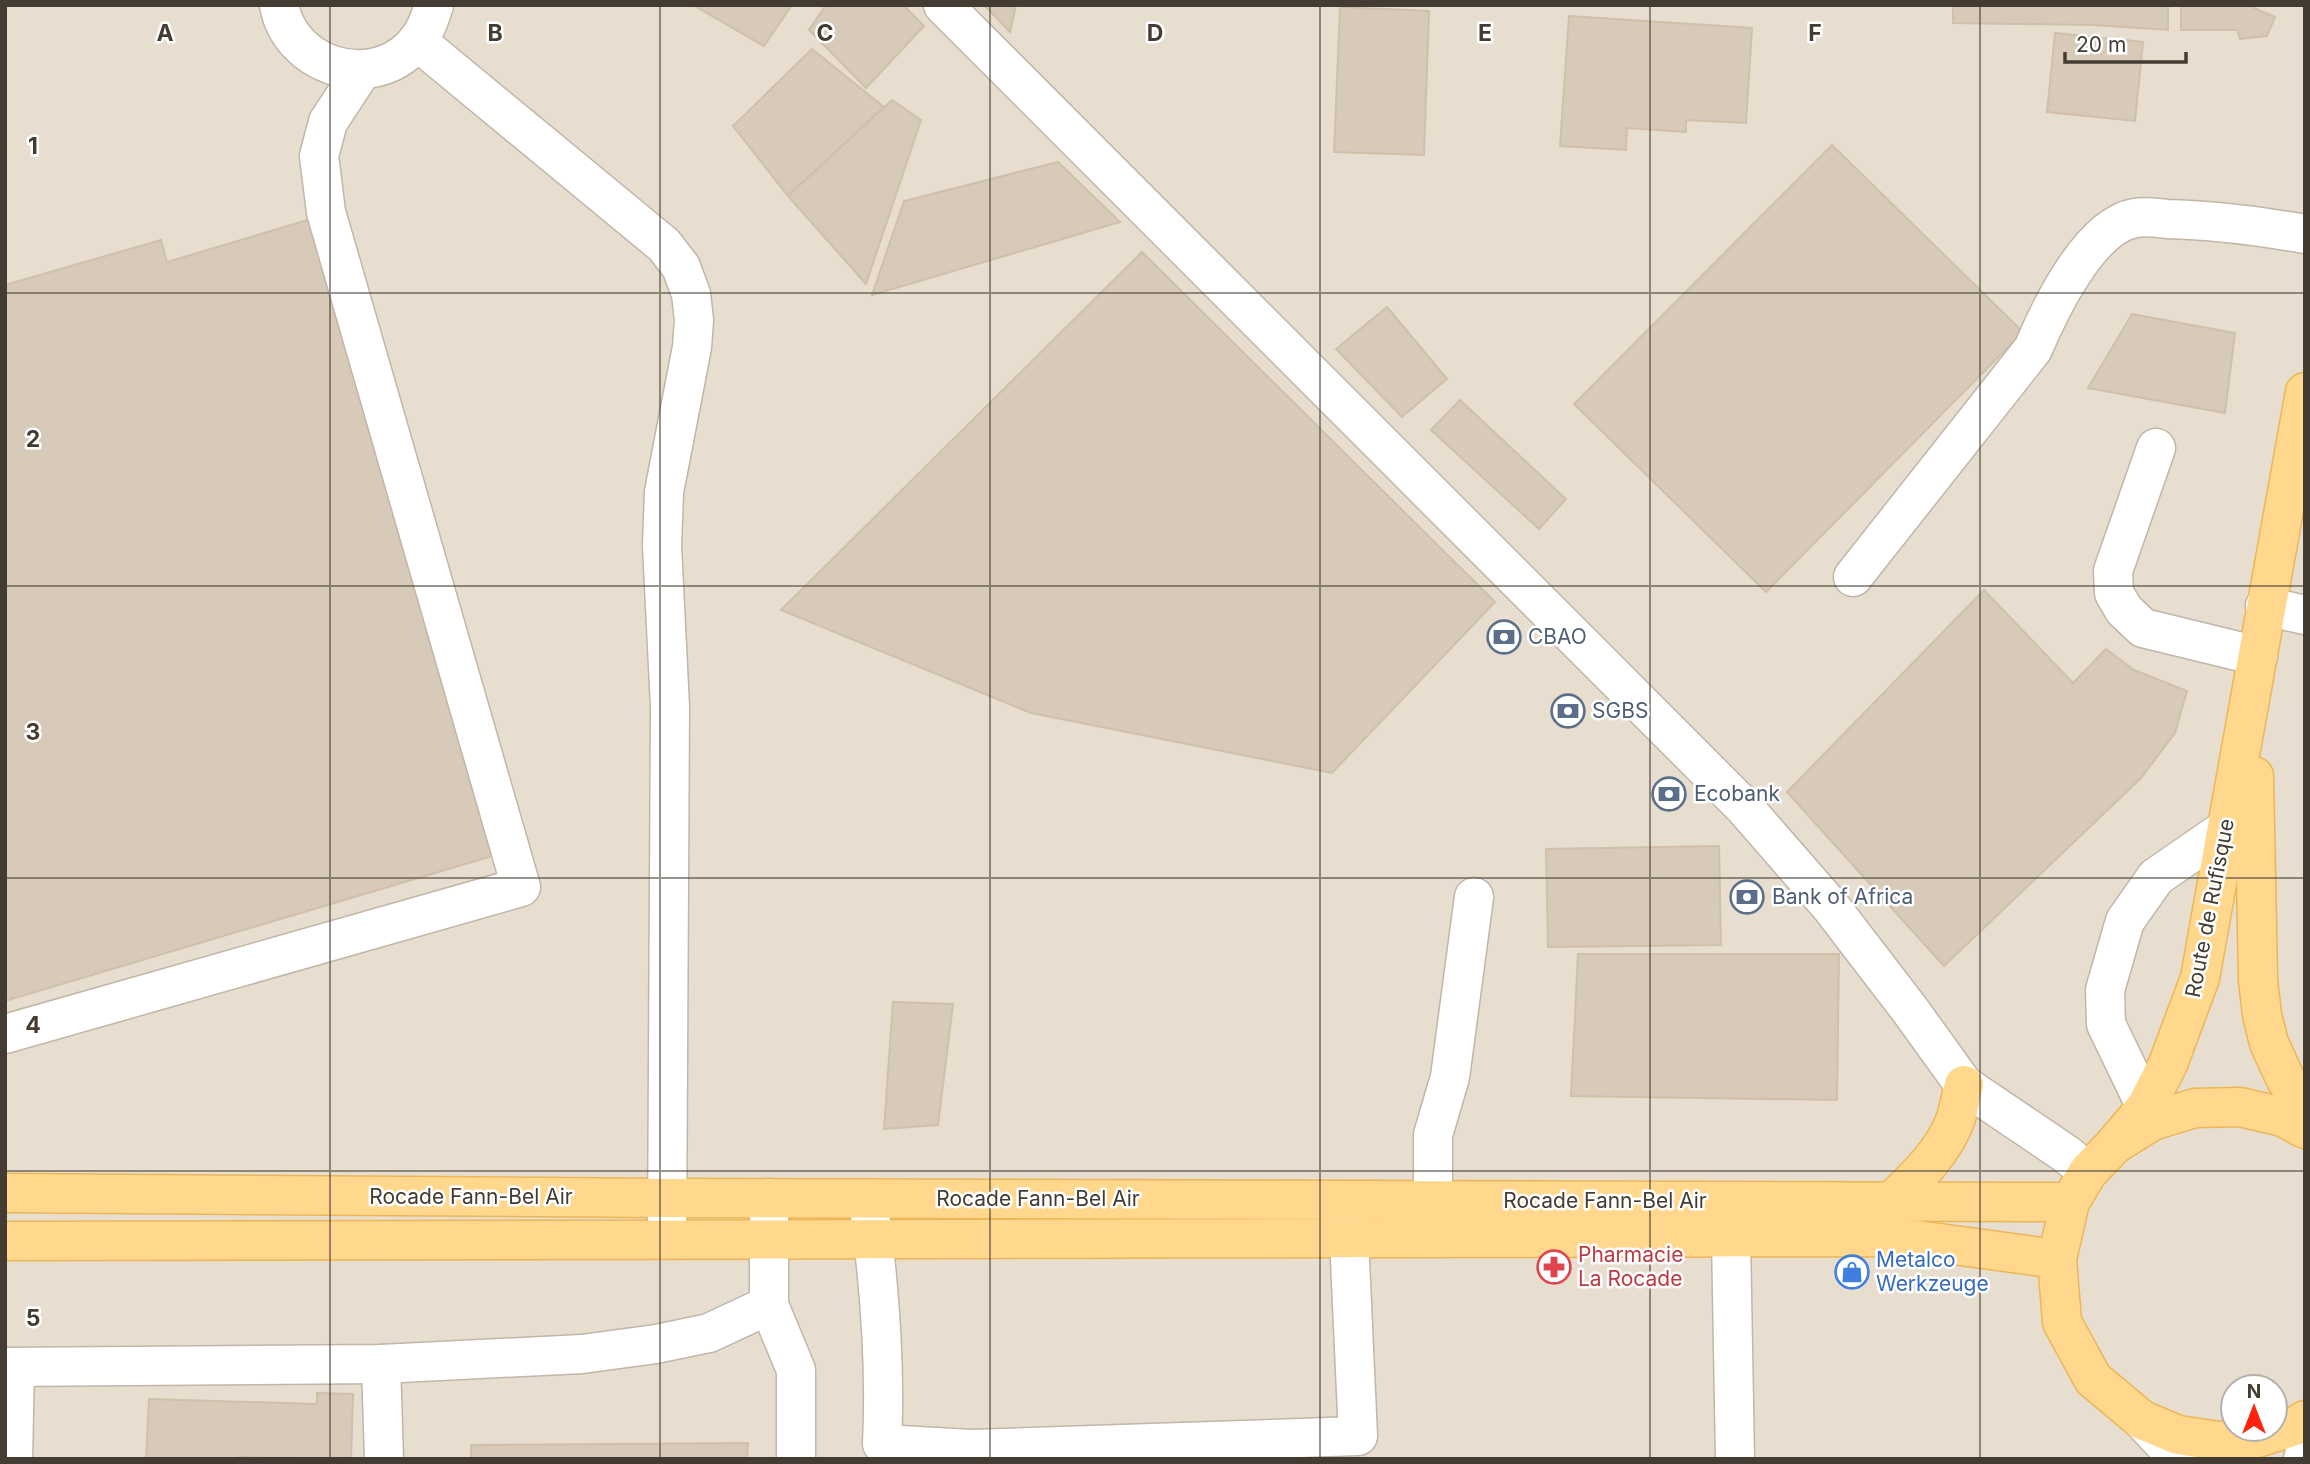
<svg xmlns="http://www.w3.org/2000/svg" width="2310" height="1464" viewBox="0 0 2310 1464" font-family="Inter,sans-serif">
<rect width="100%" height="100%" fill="#f2ece2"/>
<!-- residential -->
<path fill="#e7decf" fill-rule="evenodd" d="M5,5H2305V1459H5ZM2233,1387H2275V1429H2233Z"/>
<!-- building -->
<g fill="#d8cab9" stroke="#d0bfa9" stroke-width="2">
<path d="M693,5H792L764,46Z"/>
<path d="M826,5H903L924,26L866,88L809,30Z"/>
<path d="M984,5H1016L1010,32Z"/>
<path d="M1953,5H2168V30L2094,25L1953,23Z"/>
<path d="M2181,5H2247L2275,17L2267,36L2240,39L2237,30H2181Z"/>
<path d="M1340,7L1429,11L1424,155L1334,152Z"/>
<path d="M1569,16L1752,28L1746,123L1686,120V132L1627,128L1626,150L1560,146Z"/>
<path d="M2055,33L2143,42L2135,121L2047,112Z"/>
<path d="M812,49L884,107L788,196L733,126Z"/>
<path d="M892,100L921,120L866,284L788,196Z"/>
<path d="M1832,145L2023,332L1766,592L1574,404Z"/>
<path d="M1058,162L1120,222L872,295L904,201Z"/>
<path d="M311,219L502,853L5,1001V285L161,240L167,262Z"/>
<path d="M1142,252L1495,602L1332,773L1031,713L781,610Z"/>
<path d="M1387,307L1447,379L1402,417L1336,349Z"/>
<path d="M2132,314L2235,333L2225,413L2088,388Z"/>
<path d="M1460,400L1566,499L1539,529L1431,430Z"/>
<path d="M1984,590L2073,683L2106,649L2134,670L2187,691L2175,733L2141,778L1944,966L1787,792Z"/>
<path d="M1719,846L1721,945L1548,947L1546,849Z"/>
<path d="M1578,954H1839L1837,1100L1571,1096Z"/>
<path d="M893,1002L953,1004L938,1125L884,1129Z"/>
<path d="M317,1393L353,1394L351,1459L237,1457V1459H146L149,1399L317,1404Z"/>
<path d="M748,1443L747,1459H471V1445Z"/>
</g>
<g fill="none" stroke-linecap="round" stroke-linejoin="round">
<defs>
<g id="minor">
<path d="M279,5C290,65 367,91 411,48C424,36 429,21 434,5"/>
<path d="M943,5L1744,807L1831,907L1910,1010L1964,1085L2066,1154L2088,1172"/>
<path d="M417,41L664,245L681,267L691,294L694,320L692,347L664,492L662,546L670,707L667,1239"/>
<path d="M2156,448L2113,571L2114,593L2124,610L2143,628L2258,656"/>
<path d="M1853,577L2033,349C2049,311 2089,226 2135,218C2145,216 2157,218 2167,219C2214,220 2259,226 2305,234"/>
<path d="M2265,606L2305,615"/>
<path d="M5,1034L521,887L326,212L319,156L328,122L362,70"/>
<path d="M2146,1107L2106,1024L2105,990L2125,921L2156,877L2227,828"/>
<path d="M868,1199C879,1279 886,1363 882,1444L971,1449L1358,1436L1349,1238L1351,1206"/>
<path d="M1433,1234V1135L1450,1077L1474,897"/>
<path d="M1731,1237L1735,1459"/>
<path d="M769,1305L796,1370V1459"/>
<path d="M381,1364L384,1459"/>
<path d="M5,1367L381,1364L582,1354L656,1344L709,1333L769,1305V1198"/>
<path d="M2142,1420L2178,1459"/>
<path d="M13,1459L15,1367"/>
<path d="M2303,1459L2305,1452"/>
</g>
<g id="major">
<path d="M2254,776L2258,980L2262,1015L2269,1043L2285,1078L2305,1111"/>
<path d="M2305,1129L2283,1117L2240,1107L2195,1108L2152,1121L2115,1144L2088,1172L2070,1202L2057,1259L2062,1322L2093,1379L2142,1420L2178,1435L2218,1441L2257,1438L2295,1426L2305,1420"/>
<path d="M2115,1144L2146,1107L2168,1064L2200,978L2305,392"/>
<path d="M5,1193L668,1198L2070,1202"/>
<path d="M1891,1202C1916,1178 1944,1152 1956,1118C1959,1108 1961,1096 1964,1085"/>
<path d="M5,1241L1895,1237L2057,1259"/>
</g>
</defs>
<!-- minor casing -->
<use href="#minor" stroke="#c1b6a7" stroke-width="41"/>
<!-- major casing -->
<use href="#major" stroke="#ecb656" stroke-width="41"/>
<!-- minor -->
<use href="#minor" stroke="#fff" stroke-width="38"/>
<!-- major -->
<use href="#major" stroke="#ffd88e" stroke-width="38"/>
</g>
<!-- grid -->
<path fill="none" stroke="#443c32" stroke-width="2" stroke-opacity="0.55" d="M330,5V1459M660,5V1459M990,5V1459M1320,5V1459M1650,5V1459M1980,5V1459M5,293H2305M5,586H2305M5,878H2305M5,1171H2305"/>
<!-- icons -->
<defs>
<symbol id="bank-ring" viewBox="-11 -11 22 22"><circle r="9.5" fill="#fff" stroke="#5c6f8a" stroke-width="1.5"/><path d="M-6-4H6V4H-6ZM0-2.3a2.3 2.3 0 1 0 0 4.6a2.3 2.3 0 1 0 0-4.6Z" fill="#5c6f8a"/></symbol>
<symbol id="pharmacy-ring" viewBox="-11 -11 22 22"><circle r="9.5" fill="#fff" stroke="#e0444e" stroke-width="1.5"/><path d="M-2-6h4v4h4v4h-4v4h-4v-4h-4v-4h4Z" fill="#e0444e"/></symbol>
<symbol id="shop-ring" viewBox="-11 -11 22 22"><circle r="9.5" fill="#fff" stroke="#3f7fe0" stroke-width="1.5"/><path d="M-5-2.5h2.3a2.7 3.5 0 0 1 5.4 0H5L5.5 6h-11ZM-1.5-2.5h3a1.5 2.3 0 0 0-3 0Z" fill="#3f7fe0"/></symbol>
</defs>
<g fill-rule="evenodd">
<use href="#bank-ring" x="1485" y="618" width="38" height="38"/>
<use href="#bank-ring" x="1549" y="692" width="38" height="38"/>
<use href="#bank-ring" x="1650" y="775" width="38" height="38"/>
<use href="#bank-ring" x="1728" y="878" width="38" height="38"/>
<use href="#pharmacy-ring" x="1535" y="1248" width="38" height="38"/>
<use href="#shop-ring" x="1833" y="1253" width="38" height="38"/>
</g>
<g text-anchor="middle" stroke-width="5" stroke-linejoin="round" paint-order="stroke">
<!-- service labels -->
<g font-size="21" fill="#4e5e75" stroke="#fff" text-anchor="start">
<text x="1528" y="644">CBAO</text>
<text x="1592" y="718">SGBS</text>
<text x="1694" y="801">Ecobank</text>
<text x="1772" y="904">Bank of Africa</text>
</g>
<!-- street labels -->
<g font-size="21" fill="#443c32" stroke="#fff">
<text transform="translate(2210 908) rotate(-79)" y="7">Route de Rufisque</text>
<text x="471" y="1204">Rocade Fann-Bel Air</text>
<text x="1038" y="1206">Rocade Fann-Bel Air</text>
<text x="1605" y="1208">Rocade Fann-Bel Air</text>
</g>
<!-- health labels -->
<g font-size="21" fill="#be3a42" stroke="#fff" text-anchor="start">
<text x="1578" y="1262">Pharmacie<tspan x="1578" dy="24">La Rocade</tspan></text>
</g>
<!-- shop labels -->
<g font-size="21" fill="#366cbe" stroke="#fff" text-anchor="start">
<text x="1876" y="1267">Metalco<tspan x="1876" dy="24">Werkzeuge</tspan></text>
</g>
</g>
<g font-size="23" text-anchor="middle" font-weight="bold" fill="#443c32" stroke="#fff" stroke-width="5" stroke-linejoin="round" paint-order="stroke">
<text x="165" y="41">A</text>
<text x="495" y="41">B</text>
<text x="825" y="41">C</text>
<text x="1155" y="41">D</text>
<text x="1485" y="41">E</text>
<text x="1815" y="41">F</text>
<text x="33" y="154">1</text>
<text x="33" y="447">2</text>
<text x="33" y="740">3</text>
<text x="33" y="1033">4</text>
<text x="33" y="1326">5</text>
</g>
<!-- border -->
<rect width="2310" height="1464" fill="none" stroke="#443c32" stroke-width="14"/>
<!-- north arrow -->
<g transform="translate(2254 1408)"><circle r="33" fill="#ffffff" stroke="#b4b1ad" stroke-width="2"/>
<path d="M0-5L12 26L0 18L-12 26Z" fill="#ff220c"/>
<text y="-10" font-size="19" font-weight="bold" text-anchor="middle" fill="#443c32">N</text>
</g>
<!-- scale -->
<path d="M2065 52v10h121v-10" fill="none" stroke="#443c32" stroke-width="3.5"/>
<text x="2076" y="52" font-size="21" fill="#443c32" stroke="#ffffff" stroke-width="5" paint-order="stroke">20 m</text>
</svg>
